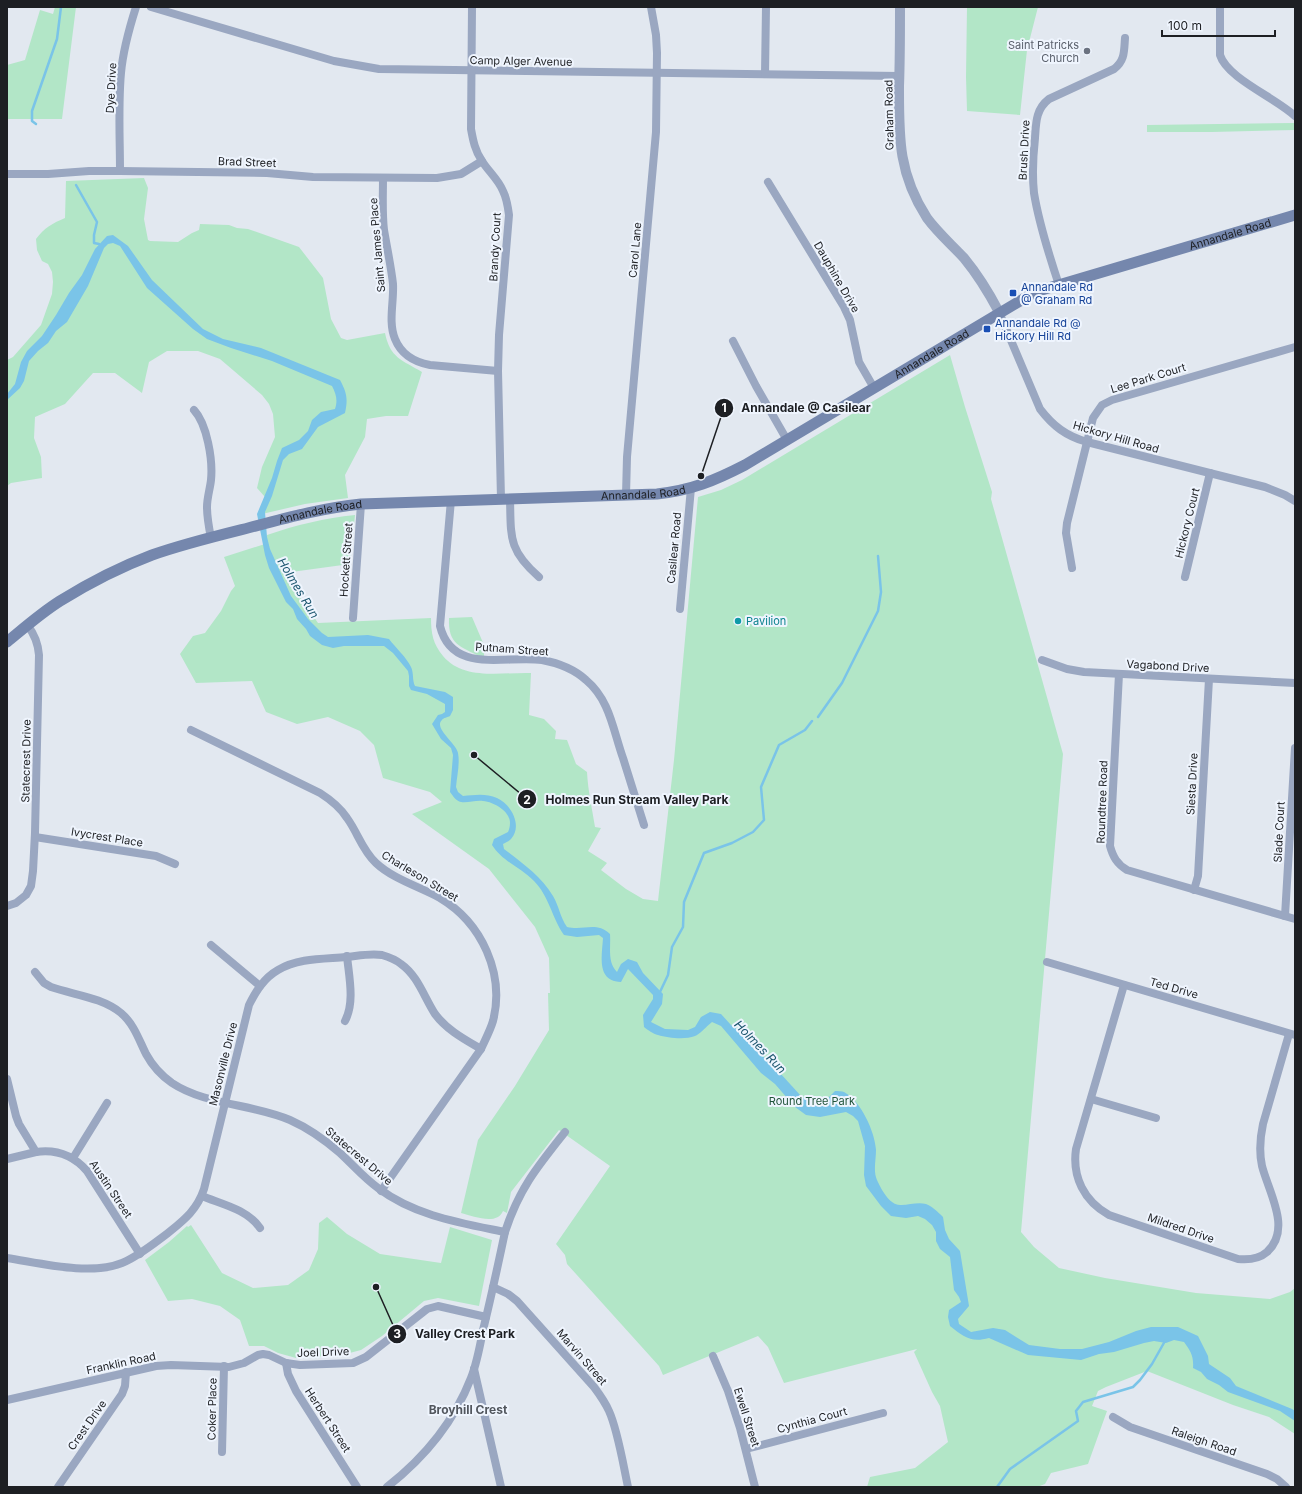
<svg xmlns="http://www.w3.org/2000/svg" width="1302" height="1494" viewBox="0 0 1302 1494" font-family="Inter,sans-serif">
<rect width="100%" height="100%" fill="#e2e8f0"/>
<!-- green -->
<g fill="#b2e6c7">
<path d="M55,7H76L62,119H7V65L25,60L40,10L53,14Z"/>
<path d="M967,7H1038L1027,50L1020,115L967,111L966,77Z"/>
<path d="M1295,123V130L1212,132H1147V125Z"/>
<path d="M144,178L148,188L144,219L148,240L150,241L178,242L192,233L199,230L200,224L229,225L237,228L248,229L299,247L323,278L331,319L341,338L347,340L385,333C390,358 402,360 422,372L408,416H386L367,419L365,437L345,475L348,498L305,504L262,514L268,496L265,497L257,488L262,467L275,437L273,414L269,404L262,395L220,359L198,351H167L149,362L142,393L115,373H93L65,404L35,417L34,438L41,457L42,478L11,483L7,486V360L13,357L41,325L52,294L53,282L52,272L48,264L42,261L37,250L36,239C44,228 53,223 65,218L66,181Z"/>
<path d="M950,355L965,407L992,492L991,499L1063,754L1021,1232L1034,1247L1059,1268L1105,1278L1196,1293L1270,1299L1290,1292L1295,1288V1434L1269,1417L1233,1405L1147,1371L1106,1387L1098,1391L1092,1406L1107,1411L1088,1464L1051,1473L1045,1484L1037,1487H867L870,1477L915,1468L948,1442L940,1406L932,1392L914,1352L917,1349L784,1383L768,1347L758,1336L663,1375L659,1366L567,1264L565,1255L556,1244L610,1166L559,1130L511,1192L507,1213L503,1211C497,1226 473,1216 461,1213L478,1140L515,1086L549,1030L548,993H550L549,958L535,927L489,869L412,814L442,802L430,792L383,778L374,745L360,731L328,717L297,724L266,712L252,681L196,683L180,654L193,636L205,633L221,611L231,591L235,586L224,557L265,544L267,535C296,525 325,518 355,515L350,564L284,573L318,623L431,618C431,633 433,644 443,656C464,681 502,672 531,673L529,715L544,719L556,731L555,739L567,740L576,764L587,772C588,791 592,808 595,827L601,828L588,851L607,863L601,870L626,889L643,899L658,901L674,760L698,497L721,490L742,480Z"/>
<path d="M472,617L484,645V657H481C460,646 448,645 449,618Z"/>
<path d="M327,1217L347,1234L380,1254L441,1263L450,1227L492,1240L479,1306L438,1298L424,1301L382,1336L361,1350L342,1355L296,1358L278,1353L264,1346H249L240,1320L220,1306L192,1299L168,1301L145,1260L169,1242L187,1226L188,1227L191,1225L222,1273L253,1288L288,1285L309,1270L318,1249L319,1223Z"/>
</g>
<!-- water -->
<path fill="#7ac4e8" d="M113,235L128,246L152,280L203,329L223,339L261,348L340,380C347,393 348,399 345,413L318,427L302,449L289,454L283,460L272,496L265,512L267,537L270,549L291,596L308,619L322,633L328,637L368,635L389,639C396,648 406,657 411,667C414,673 412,680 415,686L445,692L453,697V710L450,716C448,717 443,718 442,720C433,728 457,744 458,753C460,764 457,776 456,787L458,792L463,796C474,795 486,793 497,798C511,804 523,826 511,839C509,841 505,843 503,844L504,849C522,863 541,876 553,896C559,906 560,917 567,927C584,931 596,921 610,934C611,947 607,962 617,972L621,964L628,959L637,962L643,973L663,994L662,1004L651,1022L665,1029L688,1030L695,1027L701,1017L710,1012L721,1014L731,1025L744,1034L768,1062L780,1073L801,1096L812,1103L824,1102L835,1091C838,1091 842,1091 844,1092C861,1101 875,1132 876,1150C876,1160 873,1171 877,1180C881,1189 890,1206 901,1205C910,1205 917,1202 926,1204C932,1206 938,1212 943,1217L945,1230L949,1239L960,1251L969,1306L958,1319L959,1324L971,1332L993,1328L1005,1330L1029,1345L1060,1349H1082L1109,1342L1136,1331L1151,1327H1178L1198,1336L1208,1356L1209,1364L1230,1378L1236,1386L1292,1409L1295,1411V1421L1280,1411L1228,1392L1219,1385L1207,1379L1201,1372L1193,1368C1194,1356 1190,1350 1184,1342L1174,1340L1166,1343L1154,1341L1144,1343L1114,1352L1099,1354L1081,1360L1028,1355L989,1338C971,1343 964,1337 950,1326L948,1317L949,1310L961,1302L959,1297L954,1290L950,1257L940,1249L936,1241V1232L932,1225L925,1219L918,1216L906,1218L891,1216L881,1206L866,1186L864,1175L865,1146L858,1121L853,1116L846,1112L820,1117L806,1115L795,1107L775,1084L761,1073L721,1026L712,1022C708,1025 699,1035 695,1036C685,1040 668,1038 658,1035C653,1034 648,1030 644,1027L643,1015L653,999V995L628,969L621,982C596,981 602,956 603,938L599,935L577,937L564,935C552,918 549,896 534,881C520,867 503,862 492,845L494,839L508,832C509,830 510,826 510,823C510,811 494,802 483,801C476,800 468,803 461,802C456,801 453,796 450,792L453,755L451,748L441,739L432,724L438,715L442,714L445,712V704L427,694L411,690L409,686V676L408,671L393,653L384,646H344L333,648L322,645L310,636L306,629L297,619L293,609L286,602L269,568L265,555L257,514L272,478L277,461L282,448L299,440L308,431L312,420L321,412L335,409C338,400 336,394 332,386L272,361L231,348L207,339L193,329L147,288L120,246L113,243L108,244L104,248L88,286L67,322L56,331L48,343L38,351L29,361L24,381L20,388L7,400V394L15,384L21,362L27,351L42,336L56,315L69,293L82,275L95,249L107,236Z"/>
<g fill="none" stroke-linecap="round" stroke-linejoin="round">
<!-- stream -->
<g stroke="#7ac4e8" stroke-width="2.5">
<path d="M36,124L32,121V111L57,39L61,7"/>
<path d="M76,185L97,222L94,235V243L99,244"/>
<path d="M818,717L842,683L878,611L881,592L878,556"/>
<path d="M659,994L668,975L672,947L683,927L684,902L704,853L732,843L753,832L764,820L761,787L779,745L805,730L812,721"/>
<path d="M997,1487L1010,1469L1078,1421L1076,1411L1083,1402L1133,1387L1140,1380L1152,1364L1165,1341"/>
</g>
<!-- minor -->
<g stroke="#9aa7c1" stroke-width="8">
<path d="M151,7L334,61L379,69L900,76"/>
<path d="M472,7L471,129C473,140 475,151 482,161C488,171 498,179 503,191C507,199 508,207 509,215L499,335L498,371L501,499"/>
<path d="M1220,7V55C1227,78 1276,98 1295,116"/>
<path d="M765,74L766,7"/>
<path d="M120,171C120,139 118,105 121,73C123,50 129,29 136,7"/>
<path d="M7,174H48L89,171H120L267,173L313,177L437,178L461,174L482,161"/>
<path d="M383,178C383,195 382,213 384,230C387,248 391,266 393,284C394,302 388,322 395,339C401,354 414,362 430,365L498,371"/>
<path d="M768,182L844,307L850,320L859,362L874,388"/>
<path d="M1059,285C1049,255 1039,224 1034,193C1032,174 1033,156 1035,138C1036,122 1036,109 1049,99L1114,69C1125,61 1124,51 1125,38"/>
<path d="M999,312L1040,409C1053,426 1066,436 1087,442L1265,487L1285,495L1295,501"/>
<path d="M733,341L756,386L787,440"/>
<path d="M194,410C207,424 213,460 211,480C210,489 207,498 207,507C207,518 209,528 211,538"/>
<path d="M626,495L627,457L656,132L657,53L656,35L651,7"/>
<path d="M510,498C511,537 508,550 539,577"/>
<path d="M451,500L440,626C452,675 506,655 542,660C558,663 574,669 586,680C610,700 613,730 623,758C630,781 637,803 644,825"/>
<path d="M1072,568L1066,533L1067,523L1093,418L1102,405L1112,400L1295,347"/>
<path d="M1185,577L1210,473"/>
<path d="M680,609L691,488"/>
<path d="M353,618L361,504"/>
<path d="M1042,660L1067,669L1084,672L1295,683"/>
<path d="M1119,674L1110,846C1113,857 1117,864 1127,870L1295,919"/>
<path d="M191,730L320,793C331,800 340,807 347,818C358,833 362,850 376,863C393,879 420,887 440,898C482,923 505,974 493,1021C490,1031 485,1040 481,1049L381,1191"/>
<path d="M35,837L156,856L175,864"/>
<path d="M1194,890L1198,876L1209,679"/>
<path d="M7,906L16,903L26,895L31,886L33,871L35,833L39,655C38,643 35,635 28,626"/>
<path d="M1285,916L1295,748"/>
<path d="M211,945L260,986"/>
<path d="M1047,962L1295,1035"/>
<path d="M35,972L44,983L51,987C74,995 101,997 121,1013C134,1024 139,1040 146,1054C152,1065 162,1076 172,1083C205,1105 253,1104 290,1120C308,1128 325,1140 340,1153C353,1165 364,1178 378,1188C415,1216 461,1223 505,1232"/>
<path d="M1124,985L1076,1149C1072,1177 1084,1201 1109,1215L1238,1259C1248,1260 1259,1259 1267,1252C1292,1229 1269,1193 1262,1166C1259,1152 1260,1138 1263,1124L1289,1034"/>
<path d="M345,1021C355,1002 349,977 347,956"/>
<path d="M7,1079L16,1116L19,1124L36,1152C57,1149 73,1155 87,1171L140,1254"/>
<path d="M1091,1099L1156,1118"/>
<path d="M73,1158L107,1103"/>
<path d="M7,1159L36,1152"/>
<path d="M202,1196C221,1204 247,1209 260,1228"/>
<path d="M7,1258C40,1263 90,1276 122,1263C139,1256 153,1244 168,1233C184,1220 197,1210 204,1189L249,1005C256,991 264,978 278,970C298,958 323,959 346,957C357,956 370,953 382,955C389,957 396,960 401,964C418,976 424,997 435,1014C447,1030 464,1039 481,1049"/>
<path d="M493,1287L508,1294L517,1301L594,1387C600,1395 605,1402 609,1411C618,1431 623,1464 628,1487"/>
<path d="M713,1356L728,1391L740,1428L755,1487"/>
<path d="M286,1363L288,1374L296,1391L357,1487"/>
<path d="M474,1369L501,1487"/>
<path d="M7,1400L156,1366L171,1365L229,1367L244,1363L258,1355L263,1354L269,1355L286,1363L300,1365L353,1363L366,1357L427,1309L438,1306L486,1317"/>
<path d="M1113,1417L1130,1427L1267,1474L1277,1479L1286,1487"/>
<path d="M746,1449L883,1413"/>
<path d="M222,1452L224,1366"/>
<path d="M58,1487L122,1394L125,1386L126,1372"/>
<path d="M387,1487C424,1458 454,1422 471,1378C477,1363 480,1346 483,1330C491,1298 498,1265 505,1232C519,1189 537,1167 565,1132"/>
</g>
<!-- tertiary -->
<path stroke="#9aa7c1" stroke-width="10" d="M900,7C900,33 900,60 899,86C899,137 898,173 927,218C938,233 952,245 964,258C978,275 989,293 999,312"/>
<!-- secondary -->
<path stroke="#7587ad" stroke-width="11" id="s1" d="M7,642C24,628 41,613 60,601C89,583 120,567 152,555C183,544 216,536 248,528C286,518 322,508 361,504L657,494C692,490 714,481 745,465L1035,292L1295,215"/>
</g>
<!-- markers -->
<circle fill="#6b7280" stroke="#eff5fe" stroke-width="1.5" cx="1087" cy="51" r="4"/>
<g fill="#1a4fb4" stroke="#eff5fe" stroke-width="1.5">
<rect x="1009" y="289" width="8" height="8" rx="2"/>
<rect x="983" y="325" width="8" height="8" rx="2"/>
</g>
<circle fill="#0f9aa8" stroke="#eff5fe" stroke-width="1.5" cx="738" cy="621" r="4"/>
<g text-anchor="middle" stroke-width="4" stroke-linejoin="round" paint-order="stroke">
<!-- worship labels -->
<g font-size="11" fill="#5b616d" stroke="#eff5fe" text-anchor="end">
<text x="1079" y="49">Saint Patricks<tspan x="1079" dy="13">Church</tspan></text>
</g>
<!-- street labels -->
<g font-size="11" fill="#1d1f23" stroke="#eff5fe">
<text transform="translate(521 61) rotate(1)" y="4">Camp Alger Avenue</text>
<text transform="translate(111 88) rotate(-87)" y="4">Dye Drive</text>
<text transform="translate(889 115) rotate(-91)" y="4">Graham Road</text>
<text transform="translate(1024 150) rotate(-87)" y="4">Brush Drive</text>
<text transform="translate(247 162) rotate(2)" y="4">Brad Street</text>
<text dy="4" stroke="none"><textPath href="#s1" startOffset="1316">Annandale Road</textPath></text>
<text transform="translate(377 245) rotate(-95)" y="4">Saint James Place</text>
<text transform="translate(495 247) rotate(-87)" y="4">Brandy Court</text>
<text transform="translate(635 250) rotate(-85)" y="4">Carol Lane</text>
<text transform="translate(837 277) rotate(60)" y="4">Dauphine Drive</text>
<text dy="4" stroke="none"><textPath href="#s1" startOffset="992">Annandale Road</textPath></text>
<text transform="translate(1148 378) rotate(-17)" y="4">Lee Park Court</text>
<text transform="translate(1116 437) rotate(16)" y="4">Hickory Hill Road</text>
<text dy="4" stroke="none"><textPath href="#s1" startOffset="668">Annandale Road</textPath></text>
<text dy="4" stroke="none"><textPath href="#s1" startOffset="344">Annandale Road</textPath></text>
<text transform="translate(1187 523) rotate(-76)" y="4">Hickory Court</text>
<text transform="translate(674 548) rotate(-85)" y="4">Casilear Road</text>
<text transform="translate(346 560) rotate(-86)" y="4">Hockett Street</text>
<text transform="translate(512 649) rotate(4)" y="4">Putnam Street</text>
<text transform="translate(1168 666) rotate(3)" y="4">Vagabond Drive</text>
<text transform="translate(26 761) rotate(-89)" y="4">Statecrest Drive</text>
<text transform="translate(1192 784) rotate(-87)" y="4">Siesta Drive</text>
<text transform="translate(1102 802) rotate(-88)" y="4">Roundtree Road</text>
<text transform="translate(1279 832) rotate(-87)" y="4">Slade Court</text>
<text transform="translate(107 837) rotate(9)" y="4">Ivycrest Place</text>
<text transform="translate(420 876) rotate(31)" y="4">Charleson Street</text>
<text transform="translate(1174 988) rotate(16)" y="4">Ted Drive</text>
<text transform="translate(223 1064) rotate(-76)" y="4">Masonville Drive</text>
<text transform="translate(359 1156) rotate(40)" y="4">Statecrest Drive</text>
<text transform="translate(111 1189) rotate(56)" y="4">Austin Street</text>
<text transform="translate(1181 1228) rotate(19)" y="4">Mildred Drive</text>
<text transform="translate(323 1352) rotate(-2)" y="4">Joel Drive</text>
<text transform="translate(582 1357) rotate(49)" y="4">Marvin Street</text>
<text transform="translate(121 1363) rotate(-12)" y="4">Franklin Road</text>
<text transform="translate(212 1409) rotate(-89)" y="4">Coker Place</text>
<text transform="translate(747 1417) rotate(72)" y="4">Ewell Street</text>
<text transform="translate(328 1420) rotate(57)" y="4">Herbert Street</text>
<text transform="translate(812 1420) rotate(-15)" y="4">Cynthia Court</text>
<text transform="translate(87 1425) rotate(-55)" y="4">Crest Drive</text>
<text transform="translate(1204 1441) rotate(19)" y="4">Raleigh Road</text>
</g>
<!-- transit labels -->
<g font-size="11" fill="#164399" stroke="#eff5fe" text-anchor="start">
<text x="1021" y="291">Annandale Rd<tspan x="1021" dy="13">@ Graham Rd</tspan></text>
<text x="995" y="327">Annandale Rd @<tspan x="995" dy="13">Hickory Hill Rd</tspan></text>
</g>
<!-- culture labels -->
<g font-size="11" fill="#0d838f" stroke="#eff5fe" text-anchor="start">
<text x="746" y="625">Pavilion</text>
</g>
<!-- park labels -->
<g font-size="11" fill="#205339" stroke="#eff5fe">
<text x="812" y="1105">Round Tree Park</text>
</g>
<!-- water labels -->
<g font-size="12" font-style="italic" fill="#1b556e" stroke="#eff5fe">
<text transform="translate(298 588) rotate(59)" y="4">Holmes Run</text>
<text transform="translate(760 1047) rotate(46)" y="4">Holmes Run</text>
</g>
<!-- neighbourhood labels -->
<g font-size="12" font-weight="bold" fill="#52575e" stroke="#eff5fe">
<text x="468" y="1414">Broyhill Crest</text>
</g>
</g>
<!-- callouts -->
<path fill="none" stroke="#1d1f23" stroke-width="1.5" d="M701 476L724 408M474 755L527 799M376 1287L397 1334"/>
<g fill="#1d1f23" stroke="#eff5fe" stroke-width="1.5">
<circle cx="701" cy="476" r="4"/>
<circle cx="474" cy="755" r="4"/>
<circle cx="376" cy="1287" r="4"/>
<circle cx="724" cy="408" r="10"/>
<circle cx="527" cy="799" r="10"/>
<circle cx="397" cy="1334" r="10"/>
</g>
<g font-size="12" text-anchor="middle" font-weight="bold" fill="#fff">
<text x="724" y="412">1</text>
<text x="527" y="804">2</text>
<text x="397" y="1338">3</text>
</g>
<g font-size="12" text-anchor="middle" font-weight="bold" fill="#1d1f23" stroke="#eff5fe" stroke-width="4" stroke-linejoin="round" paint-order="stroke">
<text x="806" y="412">Annandale @ Casilear</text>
<text x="637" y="804">Holmes Run Stream Valley Park</text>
<text x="465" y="1338">Valley Crest Park</text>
</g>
<!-- border -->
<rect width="1302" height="1494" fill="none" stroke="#1d1f23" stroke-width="16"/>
<!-- scale -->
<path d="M1162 30v6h113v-6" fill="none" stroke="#1d1f23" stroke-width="2"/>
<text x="1168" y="30" font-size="12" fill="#1d1f23" stroke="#eff5fe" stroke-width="3" paint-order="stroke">100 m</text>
</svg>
